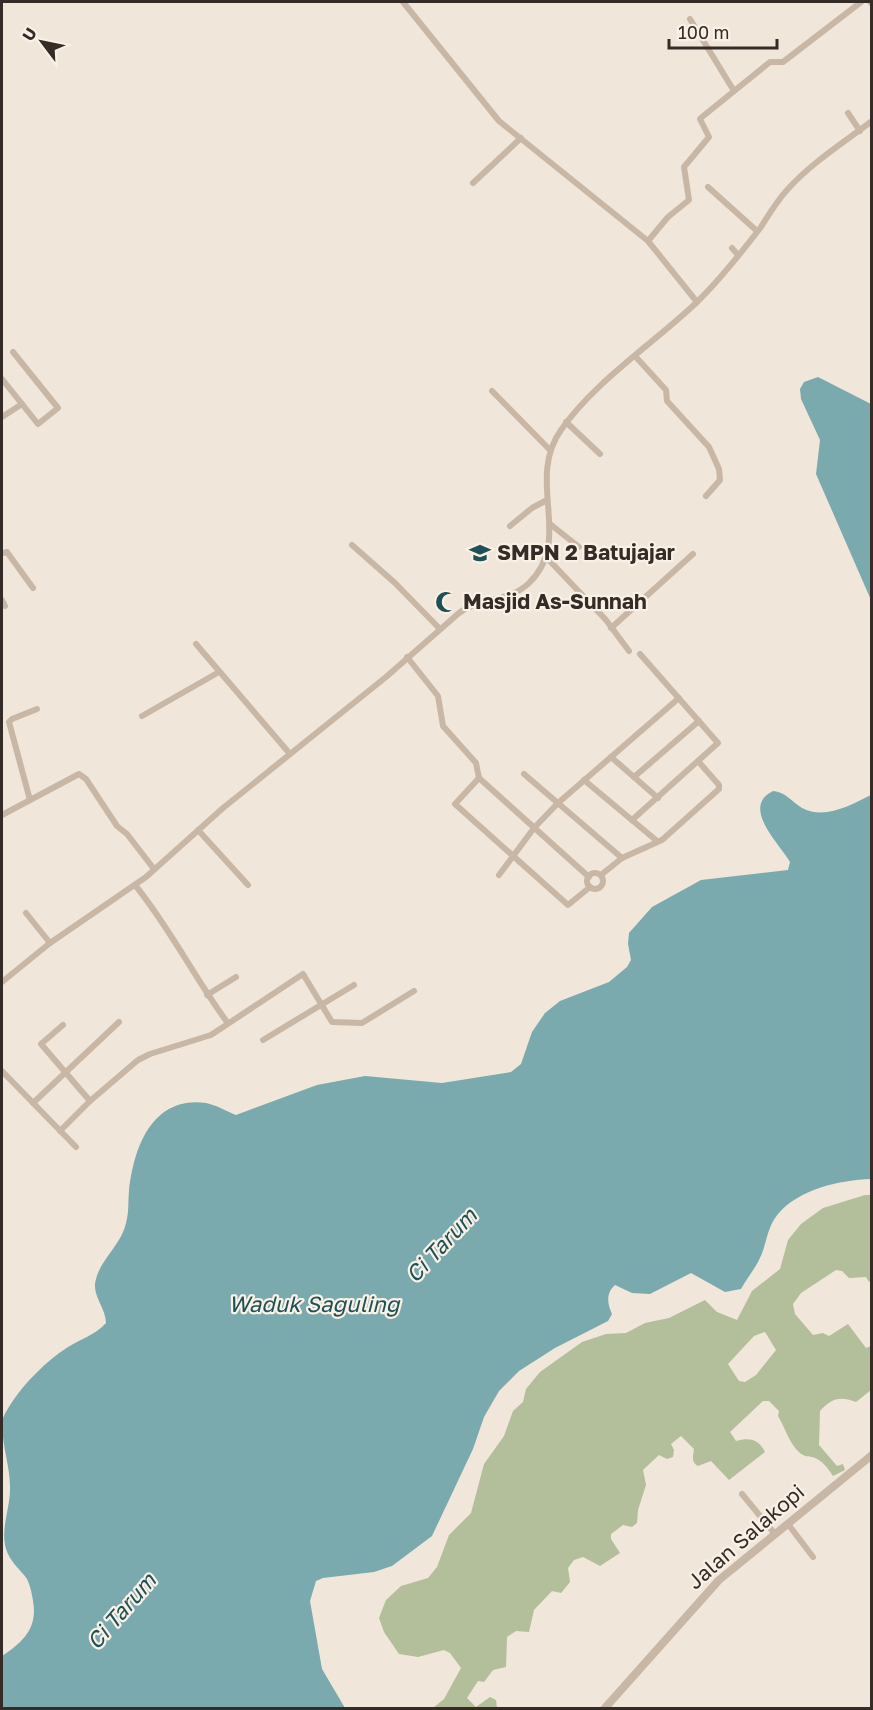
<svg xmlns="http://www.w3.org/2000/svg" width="873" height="1710" viewBox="0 0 873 1710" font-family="'Golos Text',sans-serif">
<rect width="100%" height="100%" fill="#f1e6da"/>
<!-- green -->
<path fill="#b2bf9a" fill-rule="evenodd" d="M865,1195H871V1280L869,1282L866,1277L849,1278L842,1271L836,1270L801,1293L793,1304L795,1314L813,1335L823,1333L829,1336L848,1324L866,1348L871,1346V1390L856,1402C839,1396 832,1398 820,1411L819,1445L837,1466L843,1464L845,1470L833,1476C828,1468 821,1459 812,1457C808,1456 807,1457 803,1455C790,1447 786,1429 778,1416L779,1411L769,1401H763L730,1432L736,1441C749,1437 759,1439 765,1452L729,1480L711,1461L698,1466C691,1462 693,1456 694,1449L681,1436L671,1444L674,1450L673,1457L667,1459L659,1455L643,1470L646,1485L638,1510L637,1523L632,1527L623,1525L611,1534V1539L620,1553L600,1566L583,1557L574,1560L568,1568L570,1582L561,1593L552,1591L534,1610L529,1632L516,1631L507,1637L506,1667L493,1670L484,1682L478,1681L467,1698L476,1707L490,1697L496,1700L497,1708H433L444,1699L461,1668L450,1653L444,1650L418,1657L399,1654L384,1632L379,1618L386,1600L401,1586L428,1578L437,1567L449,1535L471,1513L484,1464L504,1436L513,1411L523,1402L526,1389L540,1372L582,1342L606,1334L626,1333L645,1323L669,1318L705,1300L717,1312L737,1320L752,1291L780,1269L788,1240L801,1224L823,1208ZM765,1332L776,1350L756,1375L745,1382L739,1381L728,1364L754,1336Z"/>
<!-- water -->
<g fill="#7aaaad">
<path d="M818,377L871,404V600L816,474L820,440L801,399L800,389L804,382Z"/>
<path d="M773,791C786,792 792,802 802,808C825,820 851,805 871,795V1179C840,1180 799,1189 778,1214C766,1228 767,1246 758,1262C753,1271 746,1280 741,1289L725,1292L691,1273L650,1294L632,1293L615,1285C606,1293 607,1303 612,1314L608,1321L555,1348L519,1371L499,1391L484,1417L473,1449L432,1536L392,1566L374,1572L323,1578L316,1581L310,1601L322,1669L345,1708H2V1656C23,1642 38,1628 33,1601C32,1594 30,1585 27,1579C20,1569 10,1562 6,1549C0,1528 11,1507 10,1486C10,1464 0,1441 3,1418C15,1392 43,1363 68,1347C81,1339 95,1335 106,1323C106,1309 94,1298 95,1284C98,1261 121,1246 126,1223C129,1213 128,1202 129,1191C134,1147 152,1096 206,1103C216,1105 226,1111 236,1115L317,1085L365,1076L442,1083L511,1072L521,1064L532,1032L545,1013L560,1001L609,982L627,967L631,960L628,944L629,933L652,907L701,880L788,870L790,862C780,844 740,807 773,791Z"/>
</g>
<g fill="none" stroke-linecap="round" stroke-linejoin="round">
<!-- minor -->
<g stroke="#c9b7a6" stroke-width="6">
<path d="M403,2L499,121L648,241L697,302"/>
<path d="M870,2L872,4"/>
<path d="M690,19L734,91"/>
<path d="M848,113L860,131"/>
<path d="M473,183L521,138"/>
<path d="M708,187L757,231"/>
<path d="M648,241L668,217L689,200L684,167L709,137L700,119L702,117L770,62H783L861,2"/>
<path d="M732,248L738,255"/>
<path d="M635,356L666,390L667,401L709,447L719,469L720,480L706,496"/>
<path d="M2,379L38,424L58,408L13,352"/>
<path d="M492,391L549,449"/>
<path d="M2,417L22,404"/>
<path d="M566,422L600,454"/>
<path d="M550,524L579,547"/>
<path d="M510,526L532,508L547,500"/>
<path d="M352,545L395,583L440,629"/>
<path d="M3,553L7,552L33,588"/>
<path d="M546,557L606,620L629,651"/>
<path d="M2,600L5,606"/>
<path d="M611,628L693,554"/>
<path d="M196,644L290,754"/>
<path d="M407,657L438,696L443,726L476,763L479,778L589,877"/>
<path d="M142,716L219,672"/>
<path d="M611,757L658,798"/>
<path d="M524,774L622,858"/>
<path d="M634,777L699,721"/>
<path d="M479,778L455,804L568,905L590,887"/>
<path d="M584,780L657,841"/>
<path d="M30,800L9,722L12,719L37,709"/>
<path d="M2,815L79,774L86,779L117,826L127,834L154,869"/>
<path d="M632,820L718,743L640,654"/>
<path d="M198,830L248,885"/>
<circle cx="595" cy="881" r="8"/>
<path d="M499,875L534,828L558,803L679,698"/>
<path d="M601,875L622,858L662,840L719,789V785L698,761"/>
<path d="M135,885C170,928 194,977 227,1022"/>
<path d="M26,913L50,943"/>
<path d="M2,982L50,943L146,877L223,808L386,677L459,613C480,597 510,602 529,583C574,539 525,481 561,430C594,382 654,343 696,303C720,280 741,253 761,227C769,214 777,201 787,190C811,163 843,143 872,121"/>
<path d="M207,995L236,977"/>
<path d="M63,1025L41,1044L90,1101"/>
<path d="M263,1040L354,985"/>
<path d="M2,1071L76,1147"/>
<path d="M33,1103L119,1022"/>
<path d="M60,1131L90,1101L138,1060L150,1054L211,1035L303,974L332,1022L362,1023L414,991"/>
<path d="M742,1494L775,1534"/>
<path d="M788,1524L813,1557"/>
</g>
<!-- tertiary -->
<path stroke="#c9b7a6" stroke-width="8" d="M605,1708L719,1580L872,1455"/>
</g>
<!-- icons -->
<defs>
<symbol id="school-bare" viewBox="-9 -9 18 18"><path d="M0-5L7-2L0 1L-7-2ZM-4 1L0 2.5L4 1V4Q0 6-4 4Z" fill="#1e5155" stroke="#f9f0e6" stroke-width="2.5" paint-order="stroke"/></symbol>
<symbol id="mosque-bare" viewBox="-9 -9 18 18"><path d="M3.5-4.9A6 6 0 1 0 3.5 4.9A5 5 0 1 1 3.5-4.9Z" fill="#1e5155" stroke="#f9f0e6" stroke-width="2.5" paint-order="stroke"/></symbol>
</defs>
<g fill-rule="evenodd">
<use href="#school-bare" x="465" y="538" width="30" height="30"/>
<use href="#mosque-bare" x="431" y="587" width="30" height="30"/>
</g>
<g text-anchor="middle" stroke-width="4.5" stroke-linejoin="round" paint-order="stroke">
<!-- poi labels -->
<g font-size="21" font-weight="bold" fill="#352c27" stroke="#f9f0e6" text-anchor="start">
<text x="497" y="560">SMPN 2 Batujajar</text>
<text x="463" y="609">Masjid As-Sunnah</text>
</g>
<!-- street labels -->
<g font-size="21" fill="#352c27" stroke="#f9f0e6">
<text transform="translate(746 1537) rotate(-41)" y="7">Jalan Salakopi</text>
</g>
<!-- water labels -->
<g font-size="22" font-style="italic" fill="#1e5155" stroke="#f9f0e6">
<text transform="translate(441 1245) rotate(-47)" y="8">Ci Tarum</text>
<text x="314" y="1312">Waduk Saguling</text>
<text transform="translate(121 1611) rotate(-49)" y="8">Ci Tarum</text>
</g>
</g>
<!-- border -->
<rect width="873" height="1710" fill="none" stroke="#352c27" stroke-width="6"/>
<!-- north arrow -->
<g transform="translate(42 42) rotate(302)" stroke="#f9f0e6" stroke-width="4.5" paint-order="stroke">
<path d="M0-4.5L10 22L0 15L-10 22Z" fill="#352c27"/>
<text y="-9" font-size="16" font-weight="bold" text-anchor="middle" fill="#352c27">U</text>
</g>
<!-- scale -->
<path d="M669 39v9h108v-9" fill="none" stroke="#352c27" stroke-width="3"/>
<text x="678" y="39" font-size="18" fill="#352c27" stroke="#f9f0e6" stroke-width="4.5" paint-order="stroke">100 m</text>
</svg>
